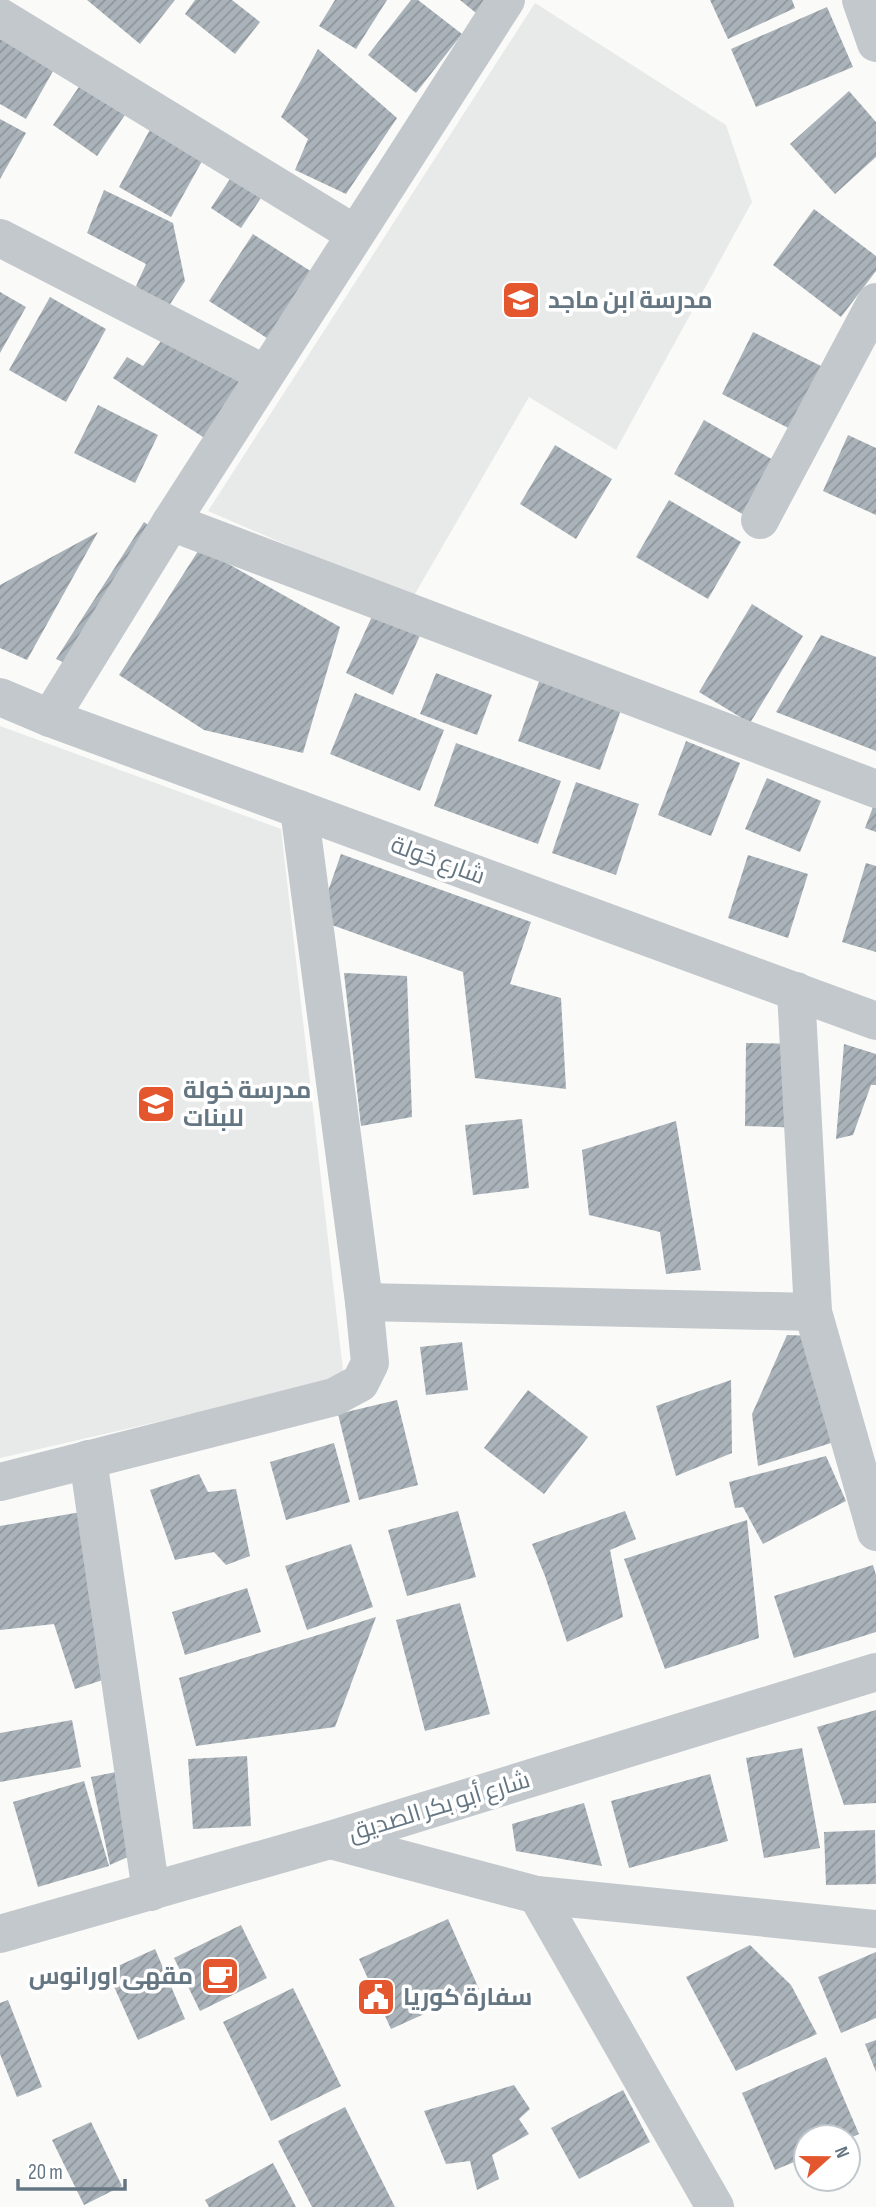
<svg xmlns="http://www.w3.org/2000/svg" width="876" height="2207" viewBox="0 0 876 2207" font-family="'Sofia Sans Condensed',Cairo,sans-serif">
<defs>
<pattern id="building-hatch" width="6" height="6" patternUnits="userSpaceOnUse" patternTransform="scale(1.75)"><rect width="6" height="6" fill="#aab3b9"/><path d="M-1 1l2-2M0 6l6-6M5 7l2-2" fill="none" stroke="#8e969c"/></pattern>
</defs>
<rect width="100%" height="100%" fill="#fafaf8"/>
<!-- built -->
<g fill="#e8e9e9">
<path d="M535,3L726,125L752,202L616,450L529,397L412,599L208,511Z"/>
<path d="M0,726L281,829L344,1379L0,1458Z"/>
</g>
<!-- building -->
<g fill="url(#building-hatch)">
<path d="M87,0H175L140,44Z"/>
<path d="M195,0H232L260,22L235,54L185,14Z"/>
<path d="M335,0H387L356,49L319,26Z"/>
<path d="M411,0H418L462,34L416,93L368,55Z"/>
<path d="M460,0H495L481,17Z"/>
<path d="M710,0H792L795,8L728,39Z"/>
<path d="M827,7L853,67L756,107L731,49Z"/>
<path d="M4,33L57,64L26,119L0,104V40Z"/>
<path d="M318,49L397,118L346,194L295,170L308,139L281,117Z"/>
<path d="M89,72L133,103L97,156L53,125Z"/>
<path d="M849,91L876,122V157L835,194L790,144Z"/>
<path d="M0,119L26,133L0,179Z"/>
<path d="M153,124L206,154L171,217L119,187Z"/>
<path d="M247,153L277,174L241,228L211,208Z"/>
<path d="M104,190L173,223L185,281L165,312L136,286L146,264L87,233Z"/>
<path d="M814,209L876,256V271L841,317L773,265Z"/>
<path d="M253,234L315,274L273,342L209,301Z"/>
<path d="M0,292L26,307L0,353Z"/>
<path d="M50,297L106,329L66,402L9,370Z"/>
<path d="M753,332L831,371L800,434L722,394Z"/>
<path d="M164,337L256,369L209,441L113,378L127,357L143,366Z"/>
<path d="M98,405L158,435L135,483L74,453Z"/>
<path d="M704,420L787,468L756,522L674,474Z"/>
<path d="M848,435L876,448V515L823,491Z"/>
<path d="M555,445L612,479L576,539L520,504Z"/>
<path d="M669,500L741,542L708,599L636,557Z"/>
<path d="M144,522L168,539L69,665L56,659Z"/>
<path d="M98,532L27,660L0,648V585Z"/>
<path d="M200,548L340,627L303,753L204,730L119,675Z"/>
<path d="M752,604L803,636L750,723L699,692Z"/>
<path d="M375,610L422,631L393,695L346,673Z"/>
<path d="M821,635L876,657V751L776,712Z"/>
<path d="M436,673L492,695L477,735L420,714Z"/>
<path d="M542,673L624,701L600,770L518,741Z"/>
<path d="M355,693L444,730L420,791L330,754Z"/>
<path d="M686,741L740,763L711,836L658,815Z"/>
<path d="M456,743L561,781L538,844L434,806Z"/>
<path d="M767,778L821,801L800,852L745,829Z"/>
<path d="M576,782L639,804L616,875L552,853Z"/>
<path d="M876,799V832L865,828Z"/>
<path d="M341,854L531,922L510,984L561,998L566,1089L475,1078L463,972L318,920Z"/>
<path d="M748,855L808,874L788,938L728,918Z"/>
<path d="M866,863L876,866V952L842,942Z"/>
<path d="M344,973L407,976L412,1117L361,1126Z"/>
<path d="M746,1043L808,1044L806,1128L745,1126Z"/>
<path d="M844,1044L876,1054V1085H871L853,1135L836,1139Z"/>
<path d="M522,1119L529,1188L473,1195L465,1125Z"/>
<path d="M676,1121L701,1270L666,1274L660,1232L589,1215L582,1150Z"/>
<path d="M787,1335L814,1336L831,1443L758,1466L752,1414Z"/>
<path d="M462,1342L468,1390L426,1395L420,1347Z"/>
<path d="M731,1380L732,1453L676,1476L656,1406Z"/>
<path d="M528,1390L588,1437L544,1494L484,1448Z"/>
<path d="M397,1400L418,1485L359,1500L338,1414Z"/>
<path d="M334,1443L350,1502L286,1520L270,1462Z"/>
<path d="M826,1456L846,1501L763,1544L743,1507L735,1508L729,1482Z"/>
<path d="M199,1474L208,1492L236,1489L250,1556L226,1565L214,1552L175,1560L150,1490Z"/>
<path d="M458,1511L476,1577L407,1596L388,1530Z"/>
<path d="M625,1511L636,1539L610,1550L623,1617L567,1642L545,1576L532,1544Z"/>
<path d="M81,1512L109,1678L75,1689L54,1624L0,1630V1526Z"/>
<path d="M747,1520L759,1638L665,1669L624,1559Z"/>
<path d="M351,1544L373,1607L307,1630L285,1566Z"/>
<path d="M873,1565L876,1575V1632L794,1658L774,1596Z"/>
<path d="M247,1588L261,1632L185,1655L172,1612Z"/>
<path d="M460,1603L490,1714L425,1731L396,1620Z"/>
<path d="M376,1617L335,1727L196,1746L179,1678Z"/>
<path d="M876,1710V1803L844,1805L817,1727Z"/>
<path d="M72,1720L81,1767L0,1782V1733Z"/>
<path d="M802,1748L820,1848L764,1858L746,1758Z"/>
<path d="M247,1756L251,1826L193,1829L188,1759Z"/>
<path d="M126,1770L139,1852L110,1865L91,1777Z"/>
<path d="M710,1774L728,1841L629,1868L611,1801Z"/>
<path d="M84,1781L109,1866L38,1887L13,1802Z"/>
<path d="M584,1803L602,1866L516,1851L512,1824Z"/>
<path d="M875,1830L876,1884L826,1885L824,1832Z"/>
<path d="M448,1919L479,1989L391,2029L359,1959Z"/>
<path d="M241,1925L267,1978L200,2011L174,1958Z"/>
<path d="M750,1945L791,1985L817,2034L736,2071L686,1977Z"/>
<path d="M155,1949L185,2019L138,2040L107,1971Z"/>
<path d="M876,1952V2018L841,2033L818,1977Z"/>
<path d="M293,1988L341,2086L271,2121L223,2022Z"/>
<path d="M8,2000L42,2087L17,2097L0,2054V2003Z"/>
<path d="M876,2040V2072L865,2044Z"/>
<path d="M826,2057L859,2134L848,2139V2137H806V2157L775,2170L742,2093Z"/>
<path d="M514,2085L530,2109L519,2119L529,2134L492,2155L499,2179L477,2190L470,2161L446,2164L424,2111Z"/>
<path d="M623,2090L650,2142L579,2179L551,2128Z"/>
<path d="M345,2107L395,2207H312L278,2141Z"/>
<path d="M91,2122L122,2186L84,2205L52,2140Z"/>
<path d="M273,2163L296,2207H209L205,2200Z"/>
</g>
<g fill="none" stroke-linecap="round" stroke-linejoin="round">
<!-- minor -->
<g stroke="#c3c8cc" stroke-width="38">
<path d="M861,0L876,43"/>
<path d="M0,17L355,234"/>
<path d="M0,238L265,374"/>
<path d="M760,520L876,302"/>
<path d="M171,522L876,789"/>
<path d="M0,697L50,718L876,1021"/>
<path d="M50,718L171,522L506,0"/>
<path d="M796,991L813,1312L876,1532"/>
<path d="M364,1302L813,1312"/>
<path d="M88,1459L151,1892"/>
<path d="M0,1482L334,1397L360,1383L370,1363L364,1302L299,809"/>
<path d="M330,1840L537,1895L876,1929"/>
<path d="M537,1895L715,2207"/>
<path d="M0,1934L330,1840L876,1672"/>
</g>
</g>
<!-- icons -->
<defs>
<symbol id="school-square" viewBox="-11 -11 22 22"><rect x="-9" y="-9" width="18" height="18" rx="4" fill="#e4572e" stroke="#fff"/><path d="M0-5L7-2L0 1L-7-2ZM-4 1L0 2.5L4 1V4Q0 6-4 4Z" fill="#fff"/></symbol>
<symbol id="cafe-square" viewBox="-11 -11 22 22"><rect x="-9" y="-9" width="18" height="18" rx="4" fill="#e4572e" stroke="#fff"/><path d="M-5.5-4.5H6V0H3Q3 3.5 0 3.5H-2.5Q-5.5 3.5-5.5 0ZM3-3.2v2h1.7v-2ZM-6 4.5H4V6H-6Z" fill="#fff"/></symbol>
<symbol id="civic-square" viewBox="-11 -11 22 22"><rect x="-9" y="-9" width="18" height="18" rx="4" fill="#e4572e" stroke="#fff"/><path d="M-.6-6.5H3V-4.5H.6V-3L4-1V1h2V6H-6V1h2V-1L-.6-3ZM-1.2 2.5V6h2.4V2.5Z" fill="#fff"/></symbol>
</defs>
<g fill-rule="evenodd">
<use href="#school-square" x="499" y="278" width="44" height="44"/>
<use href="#school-square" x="134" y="1082" width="44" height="44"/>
<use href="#cafe-square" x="198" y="1954" width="44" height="44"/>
<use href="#civic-square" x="354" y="1975" width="44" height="44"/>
</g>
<g text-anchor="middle" stroke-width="7" stroke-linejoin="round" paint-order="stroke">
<!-- poi labels -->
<g font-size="24" font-weight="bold" fill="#657683" stroke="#fff" text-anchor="start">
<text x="548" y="308">مدرسة ابن ماجد</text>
<text x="183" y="1098">مدرسة خولة<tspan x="183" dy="28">للبنات</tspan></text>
<text x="193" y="1984" text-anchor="end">مقهى اورانوس</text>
<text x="403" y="2005">سفارة كوريا</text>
</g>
<!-- street labels -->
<g font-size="24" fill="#657683" stroke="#fff">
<text transform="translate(438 860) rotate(20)" y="8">شارع خولة</text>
<text transform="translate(439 1806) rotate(-17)" y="8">شارع أبو بكر الصديق</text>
</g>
</g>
<!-- north arrow -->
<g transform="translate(827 2158) rotate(69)"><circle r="33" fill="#ffffff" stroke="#c1c8cd" stroke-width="2"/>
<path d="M0-5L12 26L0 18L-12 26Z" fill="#e4572e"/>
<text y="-10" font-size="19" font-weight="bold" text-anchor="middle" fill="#657683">N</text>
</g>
<!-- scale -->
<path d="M18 2179v10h107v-10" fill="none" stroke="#657683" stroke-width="3.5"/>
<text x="28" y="2179" font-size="21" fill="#657683" stroke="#ffffff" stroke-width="5" paint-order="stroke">20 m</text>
</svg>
